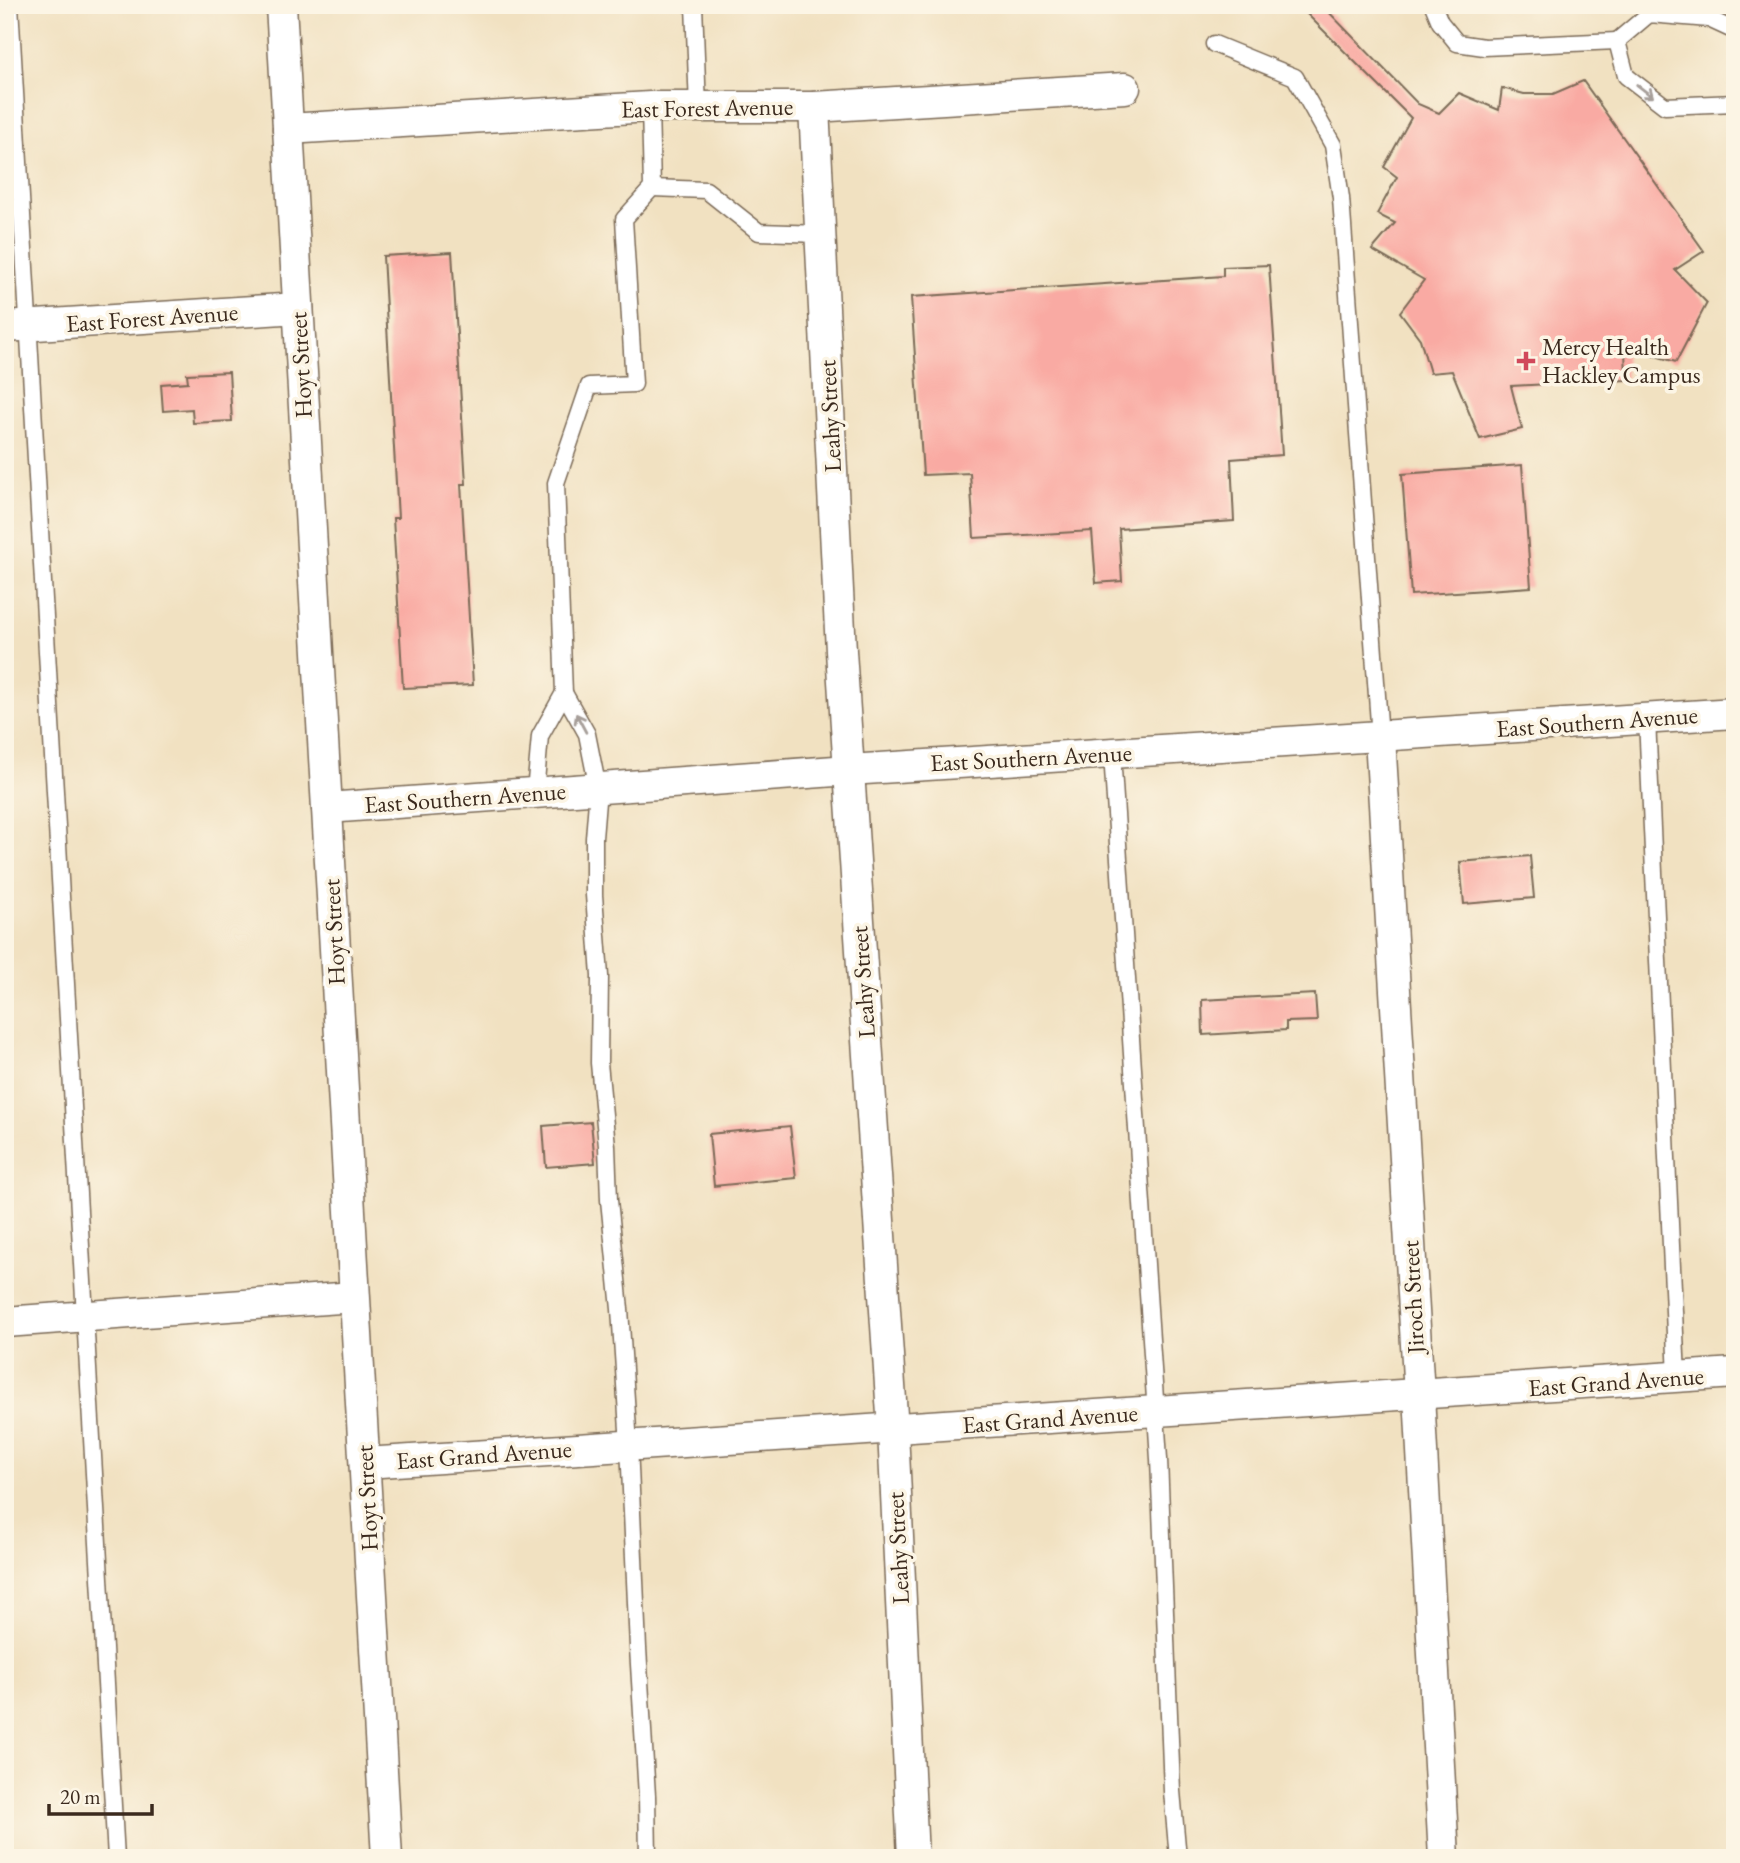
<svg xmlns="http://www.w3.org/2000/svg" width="1740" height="1863" viewBox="0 0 1740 1863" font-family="'EB Garamond',serif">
<rect width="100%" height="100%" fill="#fcf5e5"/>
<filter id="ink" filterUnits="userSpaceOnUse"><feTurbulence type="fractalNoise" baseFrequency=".0143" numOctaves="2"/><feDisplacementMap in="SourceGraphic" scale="14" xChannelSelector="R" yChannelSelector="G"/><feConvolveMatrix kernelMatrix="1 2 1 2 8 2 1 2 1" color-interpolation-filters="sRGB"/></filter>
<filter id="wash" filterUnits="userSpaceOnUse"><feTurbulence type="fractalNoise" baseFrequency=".00686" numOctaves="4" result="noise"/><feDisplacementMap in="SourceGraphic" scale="28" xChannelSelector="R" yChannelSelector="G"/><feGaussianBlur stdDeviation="1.57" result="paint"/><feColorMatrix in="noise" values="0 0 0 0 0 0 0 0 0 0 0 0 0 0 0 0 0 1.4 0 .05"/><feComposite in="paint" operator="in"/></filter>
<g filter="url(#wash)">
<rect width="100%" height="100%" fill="#f1e1c1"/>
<g id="blocks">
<!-- building -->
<g fill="#f9aaa3">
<path d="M1298,5H1322L1418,104L1439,113L1459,93L1499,110L1502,88L1524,94H1553L1583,81L1704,251L1675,270L1707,303L1676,362L1625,347L1626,380L1511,386L1522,429L1480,439L1452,371L1430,373L1420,339L1400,312L1424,280L1372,250L1395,223L1377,214L1397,177L1384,167L1411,118Z"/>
<path d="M452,252L466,484H461L473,685L403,688L393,518H398L383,256Z"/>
<path d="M1269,265L1282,455L1231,459L1234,521L1119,529L1122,581L1096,583L1092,531L974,538L970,473L923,475L911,297L1223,276V267Z"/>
<path d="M229,372L232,421L193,423L192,409L163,411L161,384L188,382L187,374Z"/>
<path d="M1522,465L1531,587L1411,595L1402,474Z"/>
<path d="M1530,856L1534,898L1464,904L1460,862Z"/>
<path d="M1315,994L1317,1021L1286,1022V1030L1203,1035L1202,1000Z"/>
<path d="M591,1122L595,1163L546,1167L543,1126Z"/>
<path d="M790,1126L796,1178L714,1186L709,1134Z"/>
</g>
</g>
</g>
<g filter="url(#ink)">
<use href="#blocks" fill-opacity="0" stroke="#7b6a57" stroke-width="2"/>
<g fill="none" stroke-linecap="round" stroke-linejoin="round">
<defs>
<g id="lane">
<path d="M10,5L116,1858"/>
<path d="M694,5L698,108"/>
<path d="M1433,5L1440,22L1457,43L1484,47L1617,41"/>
<path d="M1735,31L1709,19L1649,14L1617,41L1626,76L1665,106L1735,103"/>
<path d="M1214,44L1295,77L1333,145L1341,198L1380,737"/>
<path d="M652,188L706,190L759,232L821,234"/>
<path d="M564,693L556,483L589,386L634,384L624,219L652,188L650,107"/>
<path d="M1647,719L1677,1377"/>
<path d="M1112,754L1159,1459L1172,1791L1178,1858"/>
<path d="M535,793L540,736L564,693L587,734L598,789L594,838V895L600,976L599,1063L607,1146L609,1200L620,1309L629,1445L638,1648L647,1796L648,1858"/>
</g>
<g id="street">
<path d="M281,5L387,1858"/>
<path d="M814,107L841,651L893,1430L913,1858"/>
<path d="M288,129L650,107H814L1125,88"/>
<path d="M5,327L298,308"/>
<path d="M1380,737L1419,1395L1444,1858"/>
<path d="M327,808L849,770L1735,713"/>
<path d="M5,1322L354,1297"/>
<path d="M365,1463L1735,1373"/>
</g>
</defs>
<!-- lane casing -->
<use href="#lane" stroke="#7b6a57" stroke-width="19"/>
<!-- street casing -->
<use href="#street" stroke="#7b6a57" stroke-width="33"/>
<!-- lane -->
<use href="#lane" stroke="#fff" stroke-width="16"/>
<!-- street -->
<use href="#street" stroke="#fff" stroke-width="30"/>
</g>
<!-- one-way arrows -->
<defs><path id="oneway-shaft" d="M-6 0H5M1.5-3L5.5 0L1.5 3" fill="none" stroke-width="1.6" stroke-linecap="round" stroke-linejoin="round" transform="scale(1.75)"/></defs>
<g stroke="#a79f9a">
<use href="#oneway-shaft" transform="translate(1645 91) rotate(38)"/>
<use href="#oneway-shaft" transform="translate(581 723) rotate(-118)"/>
</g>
</g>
<!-- markers -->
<path fill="#d1495b" stroke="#fcf5e5" stroke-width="2.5" d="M1522.5 350.5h7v7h7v7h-7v7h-7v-7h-7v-7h7z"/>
<g text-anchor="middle" stroke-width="7" stroke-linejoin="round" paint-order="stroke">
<!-- street labels -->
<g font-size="24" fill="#3b2a1e" stroke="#fcf5e5">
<text transform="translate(707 108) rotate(-1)" y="8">East Forest Avenue</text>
<text transform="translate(152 318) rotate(-4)" y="8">East Forest Avenue</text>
<text transform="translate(301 365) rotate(-93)" y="8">Hoyt Street</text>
<text transform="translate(830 416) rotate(-93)" y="8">Leahy Street</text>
<text transform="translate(1597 722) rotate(-4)" y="8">East Southern Avenue</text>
<text transform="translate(1031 758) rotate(-3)" y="8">East Southern Avenue</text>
<text transform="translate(465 798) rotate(-4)" y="8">East Southern Avenue</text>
<text transform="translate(334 932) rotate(-93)" y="8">Hoyt Street</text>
<text transform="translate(863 982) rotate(-94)" y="8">Leahy Street</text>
<text transform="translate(1413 1297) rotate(-93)" y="8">Jiroch Street</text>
<text transform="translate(1616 1382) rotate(-4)" y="8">East Grand Avenue</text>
<text transform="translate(1050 1419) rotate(-4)" y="8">East Grand Avenue</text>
<text transform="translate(484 1455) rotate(-4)" y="8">East Grand Avenue</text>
<text transform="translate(367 1498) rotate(-93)" y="8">Hoyt Street</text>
<text transform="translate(898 1548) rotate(-93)" y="8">Leahy Street</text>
</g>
<!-- poi labels -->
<g font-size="24" fill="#3b2a1e" stroke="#fcf5e5" text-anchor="start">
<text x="1542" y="355">Mercy Health<tspan x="1542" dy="28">Hackley Campus</tspan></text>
</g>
</g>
<!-- margin -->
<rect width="1740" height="1863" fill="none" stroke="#fcf5e5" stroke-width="28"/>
<!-- scale -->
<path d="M49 1804v10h103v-10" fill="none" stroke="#3b2a1e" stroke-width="3.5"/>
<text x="60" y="1804" font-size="21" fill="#3b2a1e" stroke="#fcf5e5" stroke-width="5" paint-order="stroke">20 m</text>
</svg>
